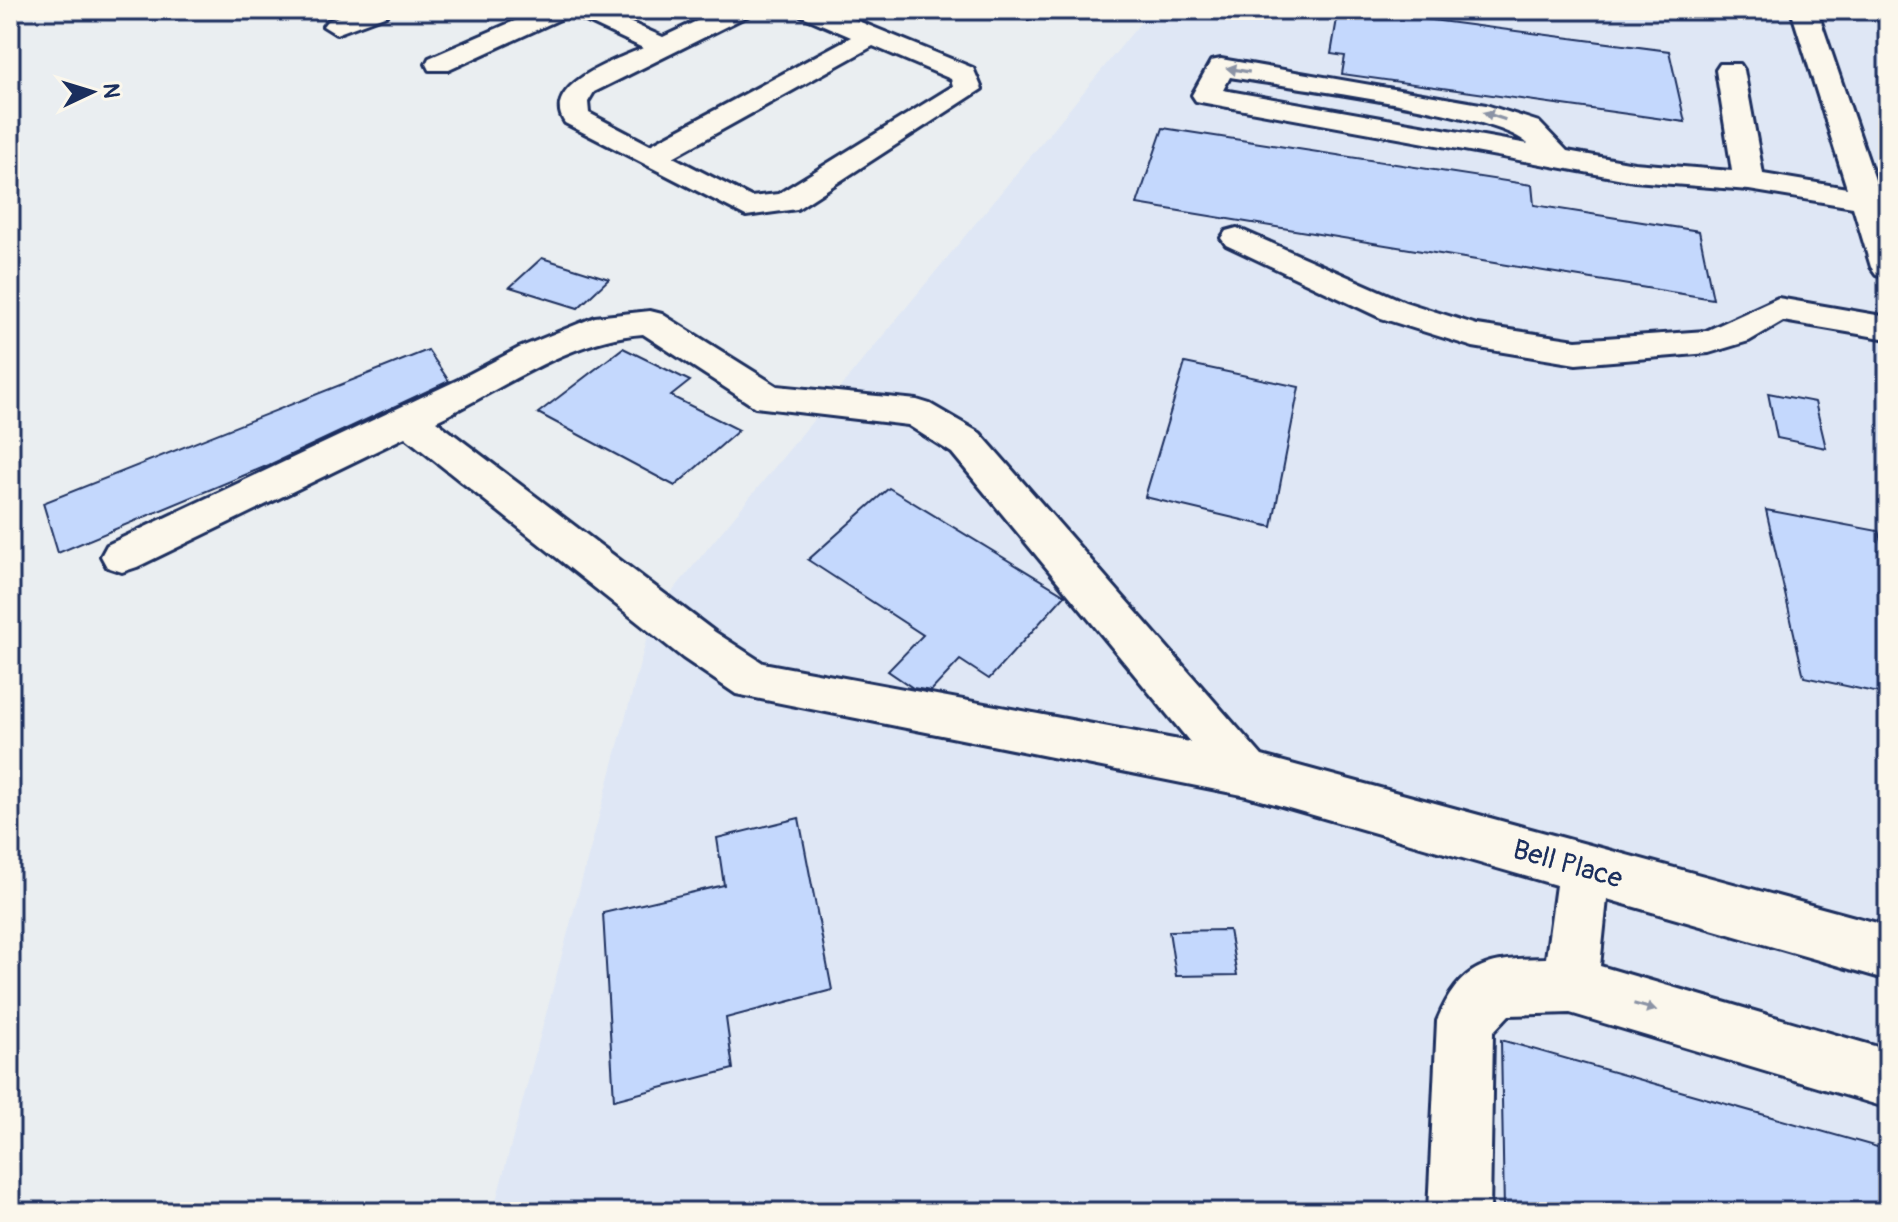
<svg xmlns="http://www.w3.org/2000/svg" width="1898" height="1222" viewBox="0 0 1898 1222" font-family="Pangolin,sans-serif">
<rect width="100%" height="100%" fill="#eaeef1"/>
<filter id="ink" filterUnits="userSpaceOnUse"><feTurbulence type="fractalNoise" baseFrequency=".0125" numOctaves="2"/><feDisplacementMap in="SourceGraphic" scale="16" xChannelSelector="R" yChannelSelector="G"/><feConvolveMatrix kernelMatrix="1 2 1 2 8 2 1 2 1" color-interpolation-filters="sRGB"/></filter>
<g filter="url(#ink)">
<!-- built -->
<path fill="#dfe7f5" d="M1151,10H1888V1212H493L653,615Z"/>
<!-- building -->
<g fill="#c4d8fd" stroke="#1b2f5e" stroke-width="2">
<path d="M1356,10L1669,51L1685,122L1342,74L1345,56L1331,54L1338,13L1356,16Z"/>
<path d="M1163,128L1532,185L1534,205L1699,231L1713,299L1137,204Z"/>
<path d="M542,258L609,279L578,308L510,287Z"/>
<path d="M623,348L690,381L671,396L739,430L675,486L538,413Z"/>
<path d="M428,350L449,381L269,465L58,553L43,503Z"/>
<path d="M1185,363L1299,387L1272,527L1145,497Z"/>
<path d="M1768,393L1815,402L1826,448L1777,438Z"/>
<path d="M889,488L1065,595L989,679L960,660L931,691L913,688L888,671L923,635L808,560Z"/>
<path d="M1766,510L1878,531L1888,562V695L1804,677Z"/>
<path d="M799,818L832,990L726,1018L733,1069L614,1100L603,913L724,885L717,838Z"/>
<path d="M1229,930L1237,975L1176,976L1169,931Z"/>
<path d="M1501,1040L1888,1150V1212H1504Z"/>
</g>
<g fill="none" stroke-linecap="round" stroke-linejoin="round">
<defs>
<g id="minor">
<path d="M355,10H391L387,15L336,34L323,26L327,21Z"/>
<path d="M540,10H602L663,37L720,10H753L749,15L594,92L588,102L589,113L650,145L851,37L800,15L796,10H831L973,68L982,89L797,209L746,216L565,123C539,85 618,59 643,48L571,14L449,70H429L426,64L429,58ZM873,46L951,79L953,86L778,194L751,197L673,157Z"/>
<path d="M1014,10H1041L1028,18L1018,15Z"/>
<path d="M1791,10H1817L1888,218V277L1876,274L1871,267L1853,207L1749,190L1634,181L1206,103L1196,101L1192,95L1211,61L1221,59L1486,105L1539,122L1567,151L1634,163L1732,171L1716,70L1720,64H1740L1744,70L1763,174L1847,188ZM1230,77C1283,86 1499,113 1528,144L1223,90Z"/>
<path d="M1237,228L1405,302L1477,325L1576,340L1706,331L1778,298L1888,317V339L1783,321L1749,341L1709,353L1576,364L1473,347L1381,318L1226,245L1221,238L1226,231Z"/>
<path d="M650,311L662,314L777,386L917,400L930,404L980,433L1262,756L1888,926V980L1607,899L1600,966L1888,1050V1108L1570,1013L1509,1015L1493,1032L1490,1212H1428L1437,1021C1461,962 1488,959 1546,958L1556,885L1247,796L736,694L683,658L405,437L137,567L122,572L107,567L101,556L107,545L458,380L519,348L595,317ZM643,334L755,407L908,425L952,453L1190,742L763,663L715,632L436,421C502,389 569,339 643,334Z"/>
</g>
</defs>
<!-- minor casing -->
<use href="#minor" stroke="#1b2f5e" stroke-width="6"/>
<!-- minor -->
<use href="#minor" fill="#fbf7ec" fill-rule="evenodd"/>
</g>
<!-- one-way arrows -->
<defs><path id="oneway-solid" d="M-6-.8H1V-3.2L6.5 0L1 3.2V.8H-6Z" transform="scale(2)"/></defs>
<g fill="#8b93a5">
<use href="#oneway-solid" transform="translate(1238 70) rotate(-170)"/>
<use href="#oneway-solid" transform="translate(1494 116) rotate(-162)"/>
<use href="#oneway-solid" transform="translate(1645 1007) rotate(16)"/>
</g>
</g>
<g text-anchor="middle" stroke-width="7" stroke-linejoin="round" paint-order="stroke">
<!-- street labels -->
<g font-size="28" fill="#1b2f5e" stroke="#fbf7ec">
<text transform="translate(1568 863) rotate(16)" y="10">Bell Place</text>
</g>
</g>
<!-- margin -->
<rect width="1898" height="1222" fill="none" stroke="#fbf7ec" stroke-width="40"/>
<rect x="20" y="20" width="1858" height="1182" fill="none" stroke="#1b2f5e" stroke-width="3" filter="url(#ink)"/>
<!-- north arrow -->
<g transform="translate(92 92) rotate(86)" stroke="#fbf7ec" stroke-width="6" paint-order="stroke">
<path d="M0-6L14 30L0 20L-14 30Z" fill="#1b2f5e"/>
<text y="-12" font-size="22" font-weight="bold" text-anchor="middle" fill="#1b2f5e">N</text>
</g>
</svg>
